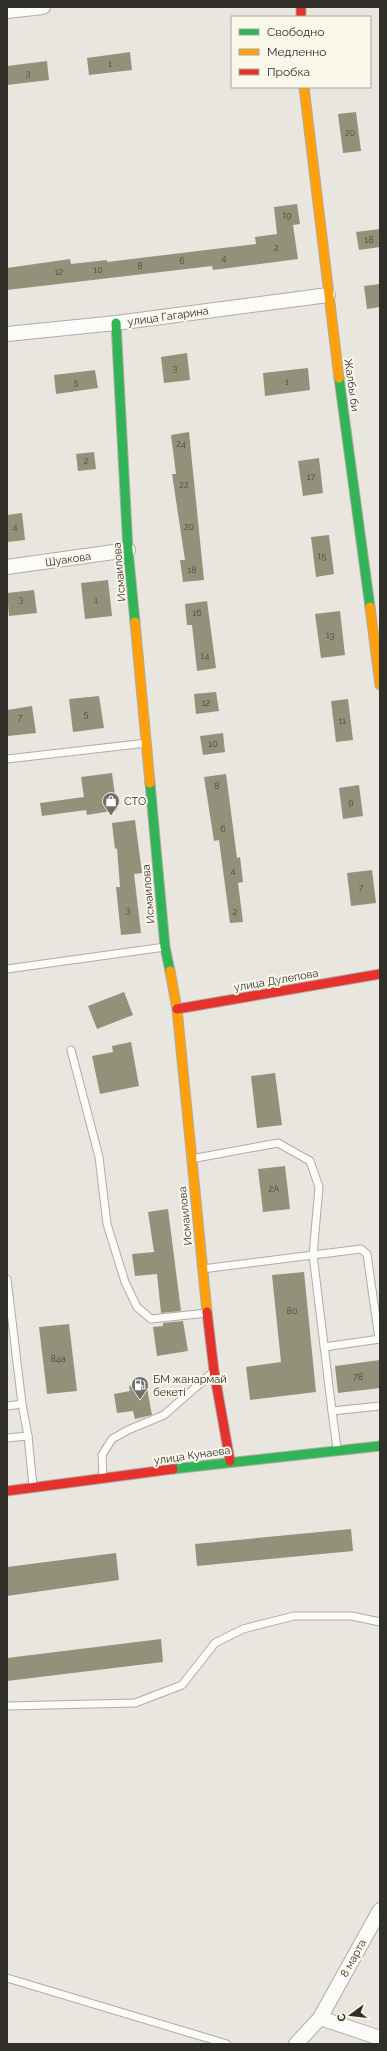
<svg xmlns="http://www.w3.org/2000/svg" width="387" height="2051" viewBox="0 0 387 2051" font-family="Raleway,sans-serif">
<rect width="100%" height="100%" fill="#e8e6de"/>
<!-- building -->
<g fill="#94917a">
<path d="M130,52L132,70L89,75L87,58Z"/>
<path d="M47,61L49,80L7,85V66Z"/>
<path d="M356,112L361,151L343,153L338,114Z"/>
<path d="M297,204L300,224L293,225L298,259L213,270L212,266L7,290V268L70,259L71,264L107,260V262L256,244L255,237L277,234L274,207Z"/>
<path d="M380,229V247L359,250L356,232Z"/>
<path d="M380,284V307L367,309L364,286Z"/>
<path d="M187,353L190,380L164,383L161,357Z"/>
<path d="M308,368L310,390L265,396L263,373Z"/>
<path d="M95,370L98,388L56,394L54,375Z"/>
<path d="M189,432L204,580L183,582L180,560H185L172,474H176L171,435Z"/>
<path d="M94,452L96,469L78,471L76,454Z"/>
<path d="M319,458L323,493L303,496L298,461Z"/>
<path d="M22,513L25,540L7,542V515Z"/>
<path d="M329,535L334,574L316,577L311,537Z"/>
<path d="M108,580L112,616L85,619L81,583Z"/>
<path d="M34,590L37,613L9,616L7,593Z"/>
<path d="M207,601L216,668L197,671L192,625H187L185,604Z"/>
<path d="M340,611L345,655L321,658L315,614Z"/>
<path d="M216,692L219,711L196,714L194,694Z"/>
<path d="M99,696L104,728L73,732L69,699Z"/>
<path d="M348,699L353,740L336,742L331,701Z"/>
<path d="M32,706L36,733L8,736L7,710Z"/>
<path d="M223,733L225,752L203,755L200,736Z"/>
<path d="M112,773L117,810L87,815L86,810L42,816L40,803L84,797L81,777Z"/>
<path d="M226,774L237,858L240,857L243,882L238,883L243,922L230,923L219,840L214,841L204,777Z"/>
<path d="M359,785L363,816L343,819L339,788Z"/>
<path d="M135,820L142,873L134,874L141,933L121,935L116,887H120L117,848L115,849L112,823Z"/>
<path d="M372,870L376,903L351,906L347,873Z"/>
<path d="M124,992L133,1015L97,1029L88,1006Z"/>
<path d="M131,1042L139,1086L100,1094L92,1056L113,1052L112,1046Z"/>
<path d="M275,1073L282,1125L257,1128L251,1076Z"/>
<path d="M285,1166L290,1209L263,1212L258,1169Z"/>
<path d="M168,1209L181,1311L161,1313L157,1274L135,1276L132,1254L154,1252L148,1212Z"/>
<path d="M304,1272L316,1392L250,1400L246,1367L281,1362L272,1275Z"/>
<path d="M183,1321L188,1351L157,1356L153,1327L163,1326V1323Z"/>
<path d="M69,1324L77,1391L47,1394L39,1327Z"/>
<path d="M380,1360V1388L338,1393L335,1366Z"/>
<path d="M146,1383L152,1415L135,1419L133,1411L117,1413L114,1394L130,1391L129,1386Z"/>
<path d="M351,1529L353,1551L197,1566L195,1544Z"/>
<path d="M116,1553L119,1580L7,1596V1567Z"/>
<path d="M161,1639L163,1662L7,1681V1658Z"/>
</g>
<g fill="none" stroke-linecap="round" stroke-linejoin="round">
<defs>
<g id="lane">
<path d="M7,759L147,743"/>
<path d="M7,969L165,947"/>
<path d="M71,1050L99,1157L107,1224L125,1282L137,1307L151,1319L207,1313"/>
<path d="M191,1159L278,1143L310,1161L319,1187L313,1255L361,1249L367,1254L379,1339"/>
<path d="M202,1269L313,1255L332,1411L380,1406"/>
<path d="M7,1279L22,1404L28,1436L7,1438"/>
<path d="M324,1347L380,1339"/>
<path d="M7,1406L22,1404"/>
<path d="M332,1411L337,1449"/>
<path d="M28,1436L33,1486"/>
<path d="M103,1477L102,1455L112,1439L128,1430L164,1415L213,1372"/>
<path d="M7,1706L135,1703L182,1685L215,1643L243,1629L294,1616H352L380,1622"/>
<path d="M7,1978L227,2044"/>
</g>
<g id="street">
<path d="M7,11L43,7"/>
<path d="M7,334L116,323L328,295"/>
<path d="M7,567L128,550"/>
<path d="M320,2018L380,2038"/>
<path d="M296,2044L320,2018L380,1910"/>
</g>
<g id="fast">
<path d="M116,323L128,550L135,622"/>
<path d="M339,378L370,607"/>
<path d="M150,783L165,947L170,971"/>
<path d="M173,1469L380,1446"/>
</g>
<g id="slow">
<path d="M304,87L339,378"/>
<path d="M370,607L380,685"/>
<path d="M135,622L150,783"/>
<path d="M170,971L177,1009L207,1312"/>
</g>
<g id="jam">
<path d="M301,7V17"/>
<path d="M177,1009L380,974"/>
<path d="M207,1312L214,1371L230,1461"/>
<path d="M7,1491L173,1469"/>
</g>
</defs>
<!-- lane casing -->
<use href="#lane" stroke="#adaca6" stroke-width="9"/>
<!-- street casing -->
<use href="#street" stroke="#adaca6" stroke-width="16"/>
<!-- fast casing -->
<use href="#fast" stroke="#adaca6" stroke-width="11"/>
<!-- slow casing -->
<use href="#slow" stroke="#adaca6" stroke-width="11"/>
<!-- jam casing -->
<use href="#jam" stroke="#adaca6" stroke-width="11"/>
<!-- lane -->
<use href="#lane" stroke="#fcfbfa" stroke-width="7"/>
<!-- street -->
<use href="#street" stroke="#fcfbfa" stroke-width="14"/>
<!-- fast -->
<use href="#fast" stroke="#30b455" stroke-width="9"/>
<!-- slow -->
<use href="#slow" stroke="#ff9f0a" stroke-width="9"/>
<!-- jam -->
<use href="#jam" stroke="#e5322d" stroke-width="9"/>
</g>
<!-- icons -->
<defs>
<symbol id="shop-pin" viewBox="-11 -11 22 30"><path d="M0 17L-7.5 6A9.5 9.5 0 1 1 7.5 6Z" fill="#706f69" stroke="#f9f7e9"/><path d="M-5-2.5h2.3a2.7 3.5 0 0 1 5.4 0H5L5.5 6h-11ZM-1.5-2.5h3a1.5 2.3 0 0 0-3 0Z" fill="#fff"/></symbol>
<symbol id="fuel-pin" viewBox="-11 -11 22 30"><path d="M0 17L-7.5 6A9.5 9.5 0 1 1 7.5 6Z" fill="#706f69" stroke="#f9f7e9"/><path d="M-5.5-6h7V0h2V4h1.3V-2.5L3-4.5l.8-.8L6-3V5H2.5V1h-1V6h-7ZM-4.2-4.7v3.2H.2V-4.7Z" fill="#fff"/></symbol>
</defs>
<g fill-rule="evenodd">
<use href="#shop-pin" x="101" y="791" width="20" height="27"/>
<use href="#fuel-pin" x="130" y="1375" width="20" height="27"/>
</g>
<g text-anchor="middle" stroke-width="4" stroke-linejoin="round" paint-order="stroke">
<!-- number labels -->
<g font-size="9" fill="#49483e">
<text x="110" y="67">1</text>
<text x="28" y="76">3</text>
<text x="350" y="136">20</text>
<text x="287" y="218">19</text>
<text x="369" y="243">18</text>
<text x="276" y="251">2</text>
<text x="224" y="261">4</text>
<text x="182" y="264">6</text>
<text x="140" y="269">8</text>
<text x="98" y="273">10</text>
<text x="59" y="275">12</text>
<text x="175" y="371">3</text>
<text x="76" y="385">5</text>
<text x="287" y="385">1</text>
<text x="181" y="447">24</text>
<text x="86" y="464">2</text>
<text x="311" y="480">17</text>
<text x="184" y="488">22</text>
<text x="15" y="530">4</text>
<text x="189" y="530">20</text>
<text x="322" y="559">15</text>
<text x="192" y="573">18</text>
<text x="21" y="602">3</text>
<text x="96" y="603">1</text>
<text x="197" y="616">16</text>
<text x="330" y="638">13</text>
<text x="205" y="659">14</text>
<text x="206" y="706">12</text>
<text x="86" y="717">5</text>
<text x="20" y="721">7</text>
<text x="342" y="724">11</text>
<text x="213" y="747">10</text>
<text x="217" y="789">8</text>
<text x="351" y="805">9</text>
<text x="223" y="832">6</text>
<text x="233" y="874">4</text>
<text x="361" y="891">7</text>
<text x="128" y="913">3</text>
<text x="235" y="915">2</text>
<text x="274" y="1192">2А</text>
<text x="292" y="1314">80</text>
<text x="58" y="1362">84а</text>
<text x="358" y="1380">78</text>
</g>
<!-- street labels -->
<g font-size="11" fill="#302f2a" stroke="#f9f7e9">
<text transform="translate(168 316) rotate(-8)" y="4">улица Гагарина</text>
<text transform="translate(352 385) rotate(82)" y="4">Жалбы би</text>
<text transform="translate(68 559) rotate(-8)" y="4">Шуакова</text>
<text transform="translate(119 572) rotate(-95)" y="4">Исмаилова</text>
<text transform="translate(148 894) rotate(-95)" y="4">Исмаилова</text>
<text transform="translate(276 980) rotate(-10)" y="4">улица Дулепова</text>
<text transform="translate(185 1216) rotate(-96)" y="4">Исмаилова</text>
<text transform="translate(192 1455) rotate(-8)" y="4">улица Кунаева</text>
<text transform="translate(353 1958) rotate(-61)" y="4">8 марта</text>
</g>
<!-- poi labels -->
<g font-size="11" fill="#302f2a" stroke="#f9f7e9" text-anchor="start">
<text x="124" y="805">СТО</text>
<text x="153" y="1383">БМ жанармай<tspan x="153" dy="13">бекеті</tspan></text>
</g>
</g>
<!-- border -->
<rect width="387" height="2051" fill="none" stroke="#302f2a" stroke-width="16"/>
<!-- legend -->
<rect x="231" y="16" width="140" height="72" fill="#f9f7e9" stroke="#a9a79d"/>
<rect x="239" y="29" width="20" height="6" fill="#30b455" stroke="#a9a79d"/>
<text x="267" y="36" font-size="12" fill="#302f2a">Свободно</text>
<rect x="239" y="49" width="20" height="6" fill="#ff9f0a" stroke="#a9a79d"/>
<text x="267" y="56" font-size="12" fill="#302f2a">Медленно</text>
<rect x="239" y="69" width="20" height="6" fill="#e5322d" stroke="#a9a79d"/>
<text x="267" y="76" font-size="12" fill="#302f2a">Пробка</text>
<!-- north arrow -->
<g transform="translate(351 2015) rotate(255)" stroke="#f9f7e9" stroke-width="3" paint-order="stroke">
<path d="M0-3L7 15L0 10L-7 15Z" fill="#302f2a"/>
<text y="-6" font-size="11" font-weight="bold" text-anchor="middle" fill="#302f2a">С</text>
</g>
</svg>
